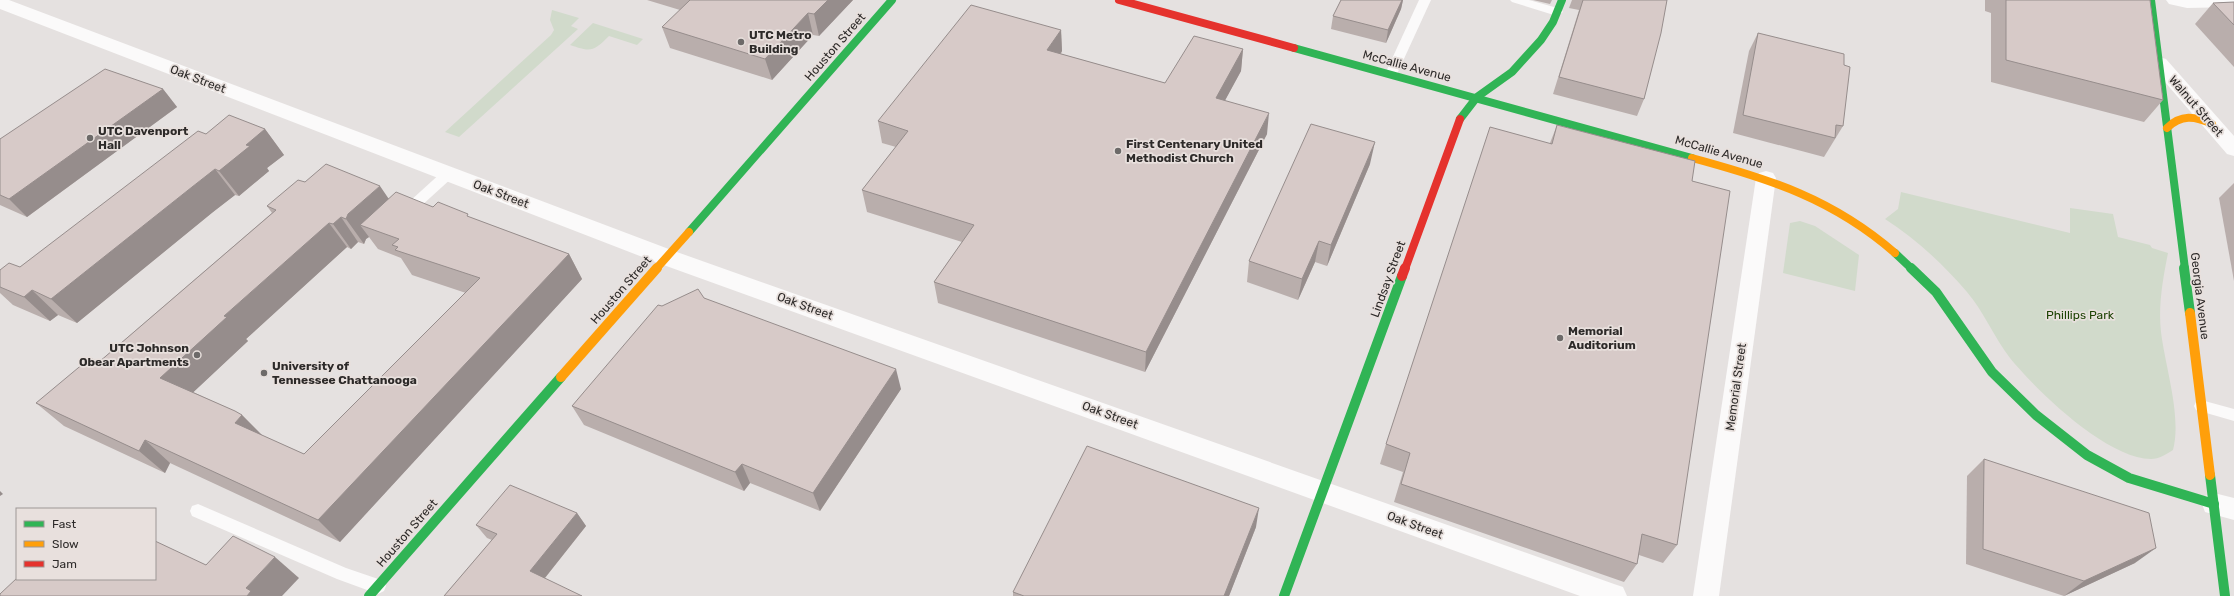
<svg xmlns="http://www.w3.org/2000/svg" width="2234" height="596" viewBox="0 0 2234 596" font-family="Rubik,sans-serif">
<rect width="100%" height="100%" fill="#e5e1e0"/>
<!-- green -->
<g fill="#d1dacb">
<path d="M552,10L579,18L571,26L578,29L459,137L445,132L551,35L554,30L550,20Z"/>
<path d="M593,23L643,39L637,45L609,36C593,52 591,52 570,45Z"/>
<path d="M1901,192L2070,233V208L2113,214L2118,237L2150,245L2152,248L2168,253C2163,278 2158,306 2161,332C2165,366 2182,417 2173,450C2167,454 2159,459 2151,459C2106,458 2037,391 2010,358C1994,337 1984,312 1967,292C1943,264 1916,239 1885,219L1898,209Z"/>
<path d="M1800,221L1815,226L1859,255L1855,291L1783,273L1790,223Z"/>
</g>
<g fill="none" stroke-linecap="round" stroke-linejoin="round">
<!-- lane -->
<g fill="#fbfafa" fill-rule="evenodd">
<path d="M1419,0H1431L1397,74L1395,77H1387L1385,74Z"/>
<path d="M1510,0H1529L1561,9L1563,12L1557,16L1512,2Z"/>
<path d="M448,169L454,174L453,177L409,217H399L397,214L399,211L443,171Z"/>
<path d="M2201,400L2234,409V421L2196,410L2194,406L2196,402Z"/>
<path d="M198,504L346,568L384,581L386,586L384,591L378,594L337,579L192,516L190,511L192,506Z"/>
</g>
<!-- street -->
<g fill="#fbfafa" fill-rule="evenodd">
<path d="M0,0H9L674,251L1614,584L1623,587L1627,596H1580L658,263L0,9Z"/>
<path d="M2166,0H2234V7L2187,8L2169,4Z"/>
<path d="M2159,57L2166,59L2234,136V156L2227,154L2152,67L2150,63L2152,59Z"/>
<path d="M1766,171L1773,173L1776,178L1719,596H1693L1756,178L1759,173Z"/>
<path d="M2214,493L2234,498V520L2205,512L2202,504L2205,496Z"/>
</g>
<!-- fast-far1 -->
<g stroke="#30b455" stroke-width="8">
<path d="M2151,0L2185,269"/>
<path d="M1294,48L1692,158"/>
<path d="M1460,119L1477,97L1512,72L1541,40L1553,22L1562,0"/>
<path d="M689,232L892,0"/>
<path d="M1895,253L1912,269"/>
</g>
<!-- fast -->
<g stroke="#30b455" stroke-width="10">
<path d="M1911,268L1936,292L1992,372L2036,415L2087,455L2129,478L2214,504"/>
<path d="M2184,268L2190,313"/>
<path d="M2210,475L2225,596"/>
<path d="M369,596L561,377"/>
<path d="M1284,596L1402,276"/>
</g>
<!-- slow-far1 -->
<g stroke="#ff9f0a" stroke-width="8">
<path d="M2167,128C2181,114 2195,116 2212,124"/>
<path d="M1692,158C1770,179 1833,199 1895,253"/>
<path d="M656,269L689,232"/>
</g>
<!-- slow -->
<g stroke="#ff9f0a" stroke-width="10">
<path d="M2190,313L2210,475"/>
<path d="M561,377L657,268"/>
</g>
<!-- jam-far1 -->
<g stroke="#e5322d" stroke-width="8">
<path d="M1119,0L1294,48"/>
<path d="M1405,269L1460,119"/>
</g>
<!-- jam -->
<path stroke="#e5322d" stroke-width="10" d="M1402,276L1405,268"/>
</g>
<!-- wall -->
<g fill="#b9aeac" fill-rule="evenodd">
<path d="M647,0H853L819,36L813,35L772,80L670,48L662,27L680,10Z"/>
<path d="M1341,0H1403L1401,9L1386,43L1331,29L1333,16Z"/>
<path d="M1533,0H1552L1550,4Z"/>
<path d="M1572,0H1667L1644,99L1637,116L1553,94L1579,10L1569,8Z"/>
<path d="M1985,0H2150L2163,100L2144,122L1991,82V13L1985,11Z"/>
<path d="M2234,2V67L2195,24L2213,3Z"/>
<path d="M1061,30L1062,51L1061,54L1165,83L1243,49L1241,71L1225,100L1267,134L1145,372L938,303L934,282L962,242L867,212L862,190L896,147L882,143L878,121Z"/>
<path d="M1758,33L1844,65L1843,126L1824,157L1733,133L1749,51Z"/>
<path d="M163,89L177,107L27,217L0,205V139Z"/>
<path d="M1557,125L1692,181L1677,545L1663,563L1639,555L1637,564L1624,582L1394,502L1403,472L1380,464L1386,444L1550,143Z"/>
<path d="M265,129L284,155L267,168L269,171L239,196L235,195L213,212L77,323L58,315L50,321L13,305L0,293V270L20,267L206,134Z"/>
<path d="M1370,164L1327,266L1315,262L1298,300L1247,282L1249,261Z"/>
<path d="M305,182L433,207L469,217L569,254L582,279L340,542L170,463L165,473L64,426L36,403L99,362L272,213L267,206ZM369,237L378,249L401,258L412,275L466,293L304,454L261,435L242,415L193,392L248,341L246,339L347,247L351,249L358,242L364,244L366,239Z"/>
<path d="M2234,183V281L2219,198Z"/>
<path d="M704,298L901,389L820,511L750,483L744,491L584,425L572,406L662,306Z"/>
<path d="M1984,459L2135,563L2064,596L1966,564L1967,476Z"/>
<path d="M577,513L586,526L545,578L444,596L492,540L487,538L476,525Z"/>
<path d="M1256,527L1229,596H1013V592Z"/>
</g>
<!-- shaded-wall -->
<g fill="#968d8c">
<path d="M828,0H853L819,36L814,14Z"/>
<path d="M1402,0H1403L1401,9L1386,43L1388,30Z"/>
<path d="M808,13L813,35L772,80L765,59Z"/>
<path d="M1061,30L1062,51L1048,71L1047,50Z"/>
<path d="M1243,49L1241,71L1215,119L1216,98Z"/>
<path d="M163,89L177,107L27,217L9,199Z"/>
<path d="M1269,113L1267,134L1145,372L1146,352Z"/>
<path d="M265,129L284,155L267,168L269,171L239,196L219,171L246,145Z"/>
<path d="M1375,142L1370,164L1327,266L1331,245Z"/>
<path d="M215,169L235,195L213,212L77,323L51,299L192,187Z"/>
<path d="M380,186L397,211L360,225L369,237L366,239L364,244L346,219L348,214Z"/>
<path d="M341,217L358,242L351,249L333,224Z"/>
<path d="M329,223L347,247L246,339L248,341L184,401L160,378L224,316Z"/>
<path d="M1319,241L1315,262L1298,300L1302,279Z"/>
<path d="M569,254L582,279L340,542L318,520Z"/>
<path d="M32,290L58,315L50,321L24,297Z"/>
<path d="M896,369L901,389L820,511L813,493Z"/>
<path d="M242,415L265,438L235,423Z"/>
<path d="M145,440L170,463L165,473L139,451Z"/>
<path d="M742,464L750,483L744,491L735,472Z"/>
<path d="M0,491L3,494L0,496Z"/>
<path d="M1259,508L1256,527L1229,596H1224Z"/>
<path d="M577,513L586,526L540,584L530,571Z"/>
<path d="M2156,548L2135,563L2064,596L2084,581Z"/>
<path d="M275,557L299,578L282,596H247L246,588Z"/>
</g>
<!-- building -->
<g fill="#d7cac8" stroke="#968d8c">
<path d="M690,0H828L814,14L808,13L765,59L662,27Z"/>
<path d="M1341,0H1402L1388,30L1333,16Z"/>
<path d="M1583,0H1667L1661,33L1644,99L1559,77Z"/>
<path d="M2006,0H2150L2163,100L2006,60Z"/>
<path d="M2234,2V25L2213,3Z"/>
<path d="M971,5L1061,30L1047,50L1165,83L1194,36L1243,49L1216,98L1269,113L1146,352L934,282L974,225L862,190L908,131L878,121Z"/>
<path d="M1758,33L1844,54V65L1850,67L1843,126L1836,125L1835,138L1743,115Z"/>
<path d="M105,69L163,89L9,199L0,195V139Z"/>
<path d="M229,115L265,129L246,145L250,146L219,171L215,169L192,187L51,299L32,290L24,297L0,287V270L9,263L20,267L198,131L206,134Z"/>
<path d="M1311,124L1375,142L1331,245L1319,241L1302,279L1249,261Z"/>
<path d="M1557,125L1695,161L1692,181L1730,191L1677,545L1642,534L1637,564L1401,484L1410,453L1386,444L1490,127L1552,144Z"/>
<path d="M326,164L380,186L348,214L346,219L341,217L333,224L329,223L224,316L227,317L160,378L235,411L242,415L235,423L304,454L480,278L395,250L398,247L392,245L399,239L360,225L396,192L433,207L438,202L468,214L467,216L569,254L318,520L145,440L139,451L36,403L90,358L99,362L276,210L267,206L298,180L305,182Z"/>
<path d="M698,289L704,298L896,369L813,493L742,464L735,472L572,406L658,305L662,306Z"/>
<path d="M1087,446L1259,508L1224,596H1024L1013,592Z"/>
<path d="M1984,459L2149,513L2156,548L2084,581L1983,549Z"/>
<path d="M510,485L577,513L530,571L582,596H444L497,534L476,525Z"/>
<path d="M233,536L275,557L246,588L251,591L247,596H0V594L17,578V579H155V541L206,565Z"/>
</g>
<!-- markers -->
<g fill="#6d6a69" stroke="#e8e0dd" stroke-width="1.5">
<circle cx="741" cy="42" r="4"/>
<circle cx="90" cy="138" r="4"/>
<circle cx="1118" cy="151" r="4"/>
<circle cx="1560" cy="338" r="4"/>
<circle cx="197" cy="355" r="4"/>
<circle cx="264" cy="373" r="4"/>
</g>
<g text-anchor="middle" stroke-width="3.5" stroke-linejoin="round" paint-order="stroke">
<!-- poi labels -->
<g font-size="12" font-weight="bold" fill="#2d2a29" stroke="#e8e0dd" text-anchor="start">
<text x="749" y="39">UTC Metro<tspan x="749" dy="14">Building</tspan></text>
<text x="98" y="135">UTC Davenport<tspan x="98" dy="14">Hall</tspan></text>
<text x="1126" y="148">First Centenary United<tspan x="1126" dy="14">Methodist Church</tspan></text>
<text x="1568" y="335">Memorial<tspan x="1568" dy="14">Auditorium</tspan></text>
<text x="189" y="352" text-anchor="end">UTC Johnson<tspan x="189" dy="14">Obear Apartments</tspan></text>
<text x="272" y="370">University of<tspan x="272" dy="14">Tennessee Chattanooga</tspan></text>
</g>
<!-- street labels -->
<g font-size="12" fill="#2d2a29" stroke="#e8e0dd">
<text transform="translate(835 47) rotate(-49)" y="4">Houston Street</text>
<text transform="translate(1407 66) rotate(15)" y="4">McCallie Avenue</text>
<text transform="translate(198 79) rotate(21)" y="4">Oak Street</text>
<text transform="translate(2196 106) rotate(49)" y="4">Walnut Street</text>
<text transform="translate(1719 152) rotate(16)" y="4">McCallie Avenue</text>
<text transform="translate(501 194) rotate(21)" y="4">Oak Street</text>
<text transform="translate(1388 279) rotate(-70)" y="4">Lindsay Street</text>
<text transform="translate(621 290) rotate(-49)" y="4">Houston Street</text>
<text transform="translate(2200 296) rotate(83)" y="4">Georgia Avenue</text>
<text transform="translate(805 306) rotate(20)" y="4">Oak Street</text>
<text transform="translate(1736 387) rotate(-82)" y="4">Memorial Street</text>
<text transform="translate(1110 415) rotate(20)" y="4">Oak Street</text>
<text transform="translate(1415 525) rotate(20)" y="4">Oak Street</text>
<text transform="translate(407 533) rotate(-49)" y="4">Houston Street</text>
</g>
<!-- park labels -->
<g font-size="12" fill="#1d4304" stroke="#e8e0dd">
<text x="2080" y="319">Phillips Park</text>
</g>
</g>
<!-- legend -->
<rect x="16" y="508" width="140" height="72" fill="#e8e0dd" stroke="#9d9795"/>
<rect x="24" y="521" width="20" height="6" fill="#30b455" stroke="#9d9795"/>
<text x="52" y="528" font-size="12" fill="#2d2a29">Fast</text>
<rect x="24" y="541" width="20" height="6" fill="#ff9f0a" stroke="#9d9795"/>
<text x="52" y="548" font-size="12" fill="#2d2a29">Slow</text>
<rect x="24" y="561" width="20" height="6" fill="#e5322d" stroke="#9d9795"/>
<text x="52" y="568" font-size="12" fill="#2d2a29">Jam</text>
</svg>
